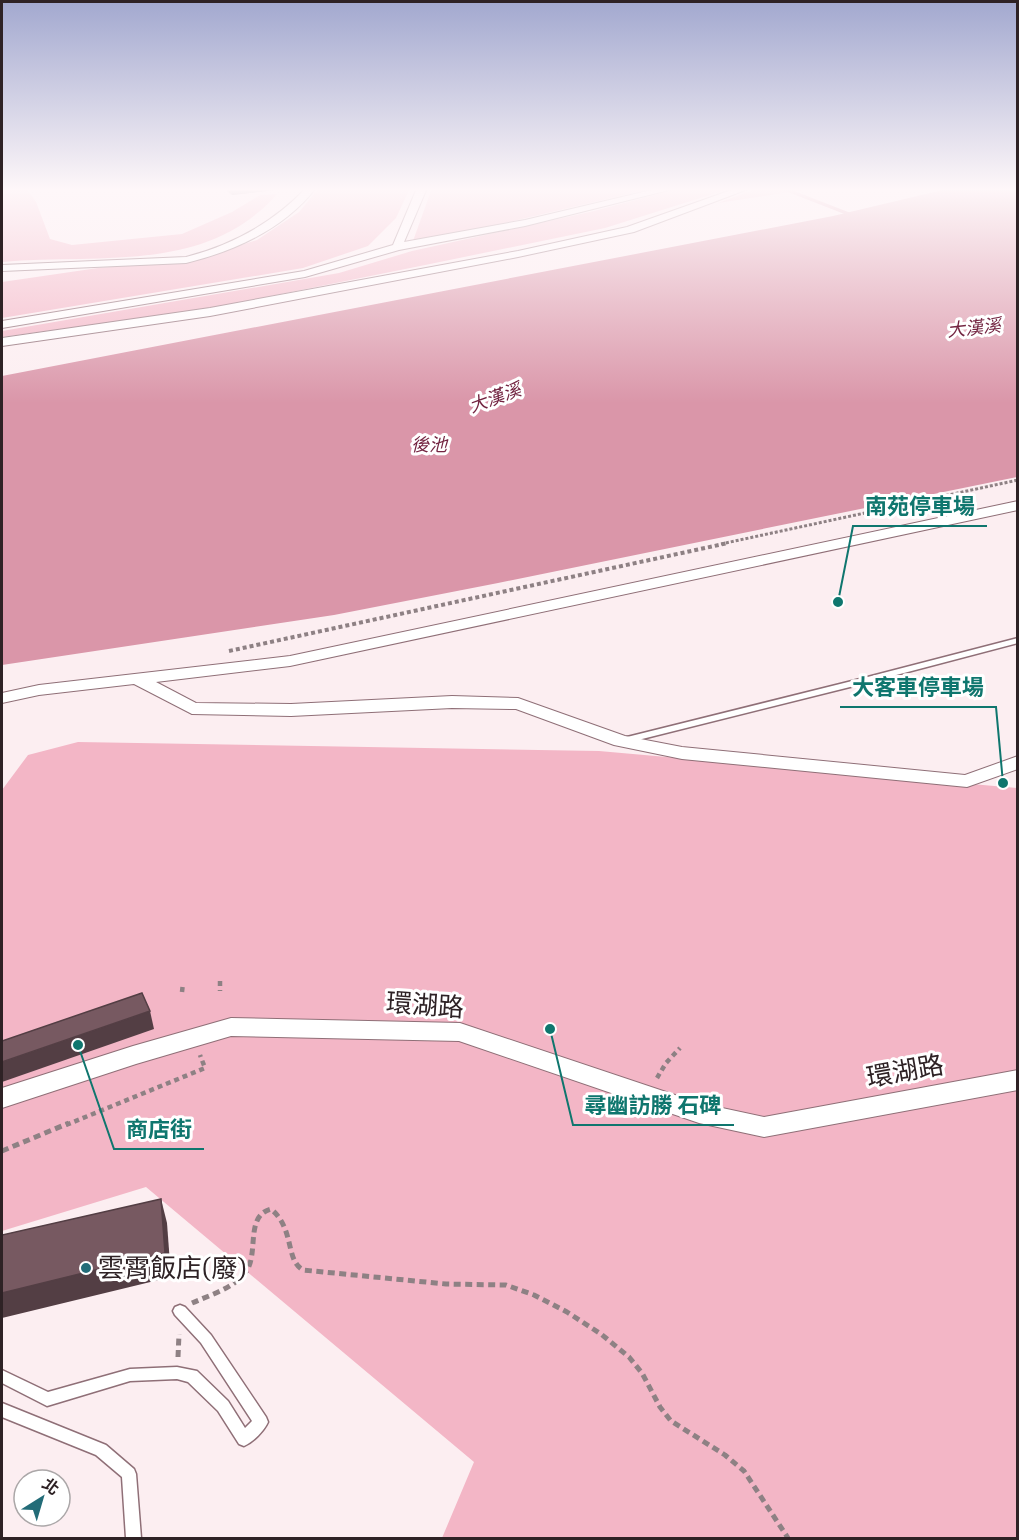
<svg xmlns="http://www.w3.org/2000/svg" width="1019" height="1540" viewBox="0 0 1019 1540" font-family="'Exo 2','Noto Sans TC',sans-serif">
<rect width="100%" height="100%" fill="#fceef1"/>
<!-- green -->
<g fill="#f3b6c6">
<path d="M2,188H26L36,202L50,239L72,245L182,234L232,212L260,195L277,194C206,275 98,253 2,262Z"/>
<path d="M319,188H410L396,218L368,246L303,268L2,318V282L98,268L190,261L257,240L299,212Z"/>
<path d="M432,188H654L454,235L413,241Z"/>
<path d="M681,188H732L605,228L430,264L207,309L2,337V331L339,273L412,251L594,211Z"/>
<path d="M759,188H816L718,203Z"/>
<path d="M78,742L599,751L1017,788V1538H442L474,1462L146,1187L2,1231V790L28,755Z"/>
</g>
<!-- water -->
<path fill="#da96a9" d="M951,188H1017V477L498,583L334,615L2,665V376L833,216Z"/>
<g fill="none" stroke-linecap="round" stroke-linejoin="round">
<!-- stream -->
<path stroke="#da96a9" stroke-width="3" d="M782,188L854,216"/>
<defs>
<g id="lane">
<path d="M1018,638V643L862,684L622,744L618,741L619,739L856,680Z"/>
<path d="M180,1305L185,1307L211,1335L266,1417L268,1422C264,1431 253,1442 244,1446L239,1444L218,1411L188,1382L177,1379L130,1381L47,1406L2,1383V1370L48,1392L130,1369L177,1367L197,1371L228,1401L245,1428L252,1421L201,1343L175,1315L173,1311L175,1307Z"/>
<path d="M2,1403L106,1445L134,1469L136,1474L141,1538H126L122,1477L96,1455L2,1417Z"/>
</g>
<g id="street">
<path d="M306,188H316C284,229 235,251 186,263L2,271V265L186,257C232,245 273,223 306,188Z"/>
<path d="M417,188H427L404,242L525,220L660,188H677L525,226L399,250L305,277L2,328V321L304,271L393,245Z"/>
<path d="M737,188H751L634,232L518,257L210,316L2,346V338L210,308L518,251L627,227Z"/>
<path d="M1018,501V510L290,666L156,682L196,703L291,704L452,696L518,698L625,736L682,747L965,775L1018,756V769L967,787L682,759L614,745L516,709L452,708L291,716L192,714L134,684L39,695L2,703V693L39,685L290,656Z"/>
<path d="M231,1018L460,1023L699,1103L764,1117L1018,1070V1090L764,1137L699,1123L459,1041L231,1036L136,1064L2,1108V1088L133,1046Z"/>
</g>
</defs>
<!-- lane casing -->
<use href="#lane" stroke="#8f6f77" stroke-width="3"/>
<!-- street casing -->
<use href="#street" stroke="#8f6f77" stroke-width="2"/>
<!-- path-far3 -->
<path stroke="#8e8184" stroke-width="3" stroke-dasharray="3 2" stroke-linecap="butt" d="M721,544L1018,480"/>
<!-- path-far2 -->
<path stroke="#8e8184" stroke-width="4" stroke-dasharray="4 3" stroke-linecap="butt" d="M229,651L728,543"/>
<!-- path-far1 -->
<g stroke="#8e8184" stroke-width="4.5" stroke-dasharray="5 4" stroke-linecap="butt">
<path d="M220,981V991"/>
<path d="M182,992L183,983"/>
<path d="M657,1078L666,1063L680,1048"/>
<path d="M66,1125L205,1068L200,1055"/>
</g>
<!-- path -->
<g stroke="#8e8184" stroke-width="5" stroke-dasharray="7 4.5" stroke-linecap="butt">
<path d="M2,1151L69,1123"/>
<path d="M192,1303C210,1295 232,1289 245,1273C260,1255 244,1216 271,1209C295,1229 285,1260 303,1270L446,1284L506,1285L534,1295L567,1312L601,1334L629,1357L642,1373L660,1407L671,1421L725,1455L744,1471L788,1538"/>
<path d="M178,1357L179,1334"/>
</g>
<!-- lane -->
<use href="#lane" fill="#fff" fill-rule="evenodd"/>
<!-- street -->
<use href="#street" fill="#fff" fill-rule="evenodd"/>
</g>
<!-- wall -->
<path fill="#664d53" d="M227,188H291L232,195L227,191Z"/>
<!-- shaded-wall -->
<g fill="#533e44">
<path d="M231,188H291L232,195Z"/>
<path d="M150,1011L154,1029L2,1082V1062Z"/>
<path d="M161,1199L167,1223L171,1277L2,1318V1293Z"/>
</g>
<!-- building -->
<g fill="#775961" stroke="#533e44" stroke-width="1.5">
<path d="M142,993L150,1011L2,1062V1041Z"/>
<path d="M161,1199L165,1253L2,1293V1235Z"/>
</g>
<!-- sky -->
<linearGradient id="sky" x2="0" y2="1"><stop stop-color="#a2a8cf"/><stop offset="0.47" stop-color="#fef7f9"/><stop offset="1" stop-color="#fef7f9" stop-opacity="0"/></linearGradient>
<rect width="1019" height="403" fill="url(#sky)"/>
<!-- markers -->
<circle fill="#236c78" stroke="#fff" stroke-width="2" cx="86" cy="1268" r="6"/>
<g text-anchor="middle" stroke-width="6" stroke-linejoin="round" paint-order="stroke">
<!-- far-water labels -->
<g font-size="18" font-style="italic" fill="#732441" stroke="#fff">
<text transform="translate(974 328) rotate(-6)" y="6">大漢溪</text>
<text transform="translate(495 398) rotate(-20)" y="6">大漢溪</text>
<text x="429" y="451">後池</text>
</g>
<!-- near-street labels -->
<g font-size="26" fill="#2e2225" stroke="#fff">
<text transform="translate(425 1005) rotate(4)" y="9">環湖路</text>
<text transform="translate(905 1071) rotate(-10)" y="9">環湖路</text>
</g>
<!-- near-poi labels -->
<g font-size="26" fill="#2e2225" stroke="#fff" text-anchor="start">
<text x="98" y="1277">雲霄飯店(廢)</text>
</g>
</g>
<!-- callouts -->
<path fill="none" stroke="#0f766e" stroke-width="2" d="M838 602L853 526H987M1003 783L996 707H840M550 1029L573 1125H734M78 1045L114 1149H204"/>
<g fill="#0f766e" stroke="#fff" stroke-width="2">
<circle cx="838" cy="602" r="6"/>
<circle cx="1003" cy="783" r="6"/>
<circle cx="550" cy="1029" r="6"/>
<circle cx="78" cy="1045" r="6"/>
</g>
<g font-size="22" text-anchor="middle" font-weight="bold" fill="#0f766e" stroke="#fff" stroke-width="6" stroke-linejoin="round" paint-order="stroke">
<text x="920" y="514">南苑停車場</text>
<text x="918" y="695">大客車停車場</text>
<text x="653" y="1113">尋幽訪勝 石碑</text>
<text x="159" y="1137">商店街</text>
</g>
<!-- border -->
<rect width="1019" height="1540" fill="none" stroke="#2e2225" stroke-width="6"/>
<!-- north arrow -->
<g transform="translate(42 1498) rotate(37)"><circle r="28" fill="#ffffff" stroke="#aba7a8" stroke-width="1.5"/>
<path d="M0-4.5L10 22L0 15L-10 22Z" fill="#236c78"/>
<text y="-9" font-size="16" font-weight="bold" text-anchor="middle" fill="#2e2225">北</text>
</g>
</svg>
